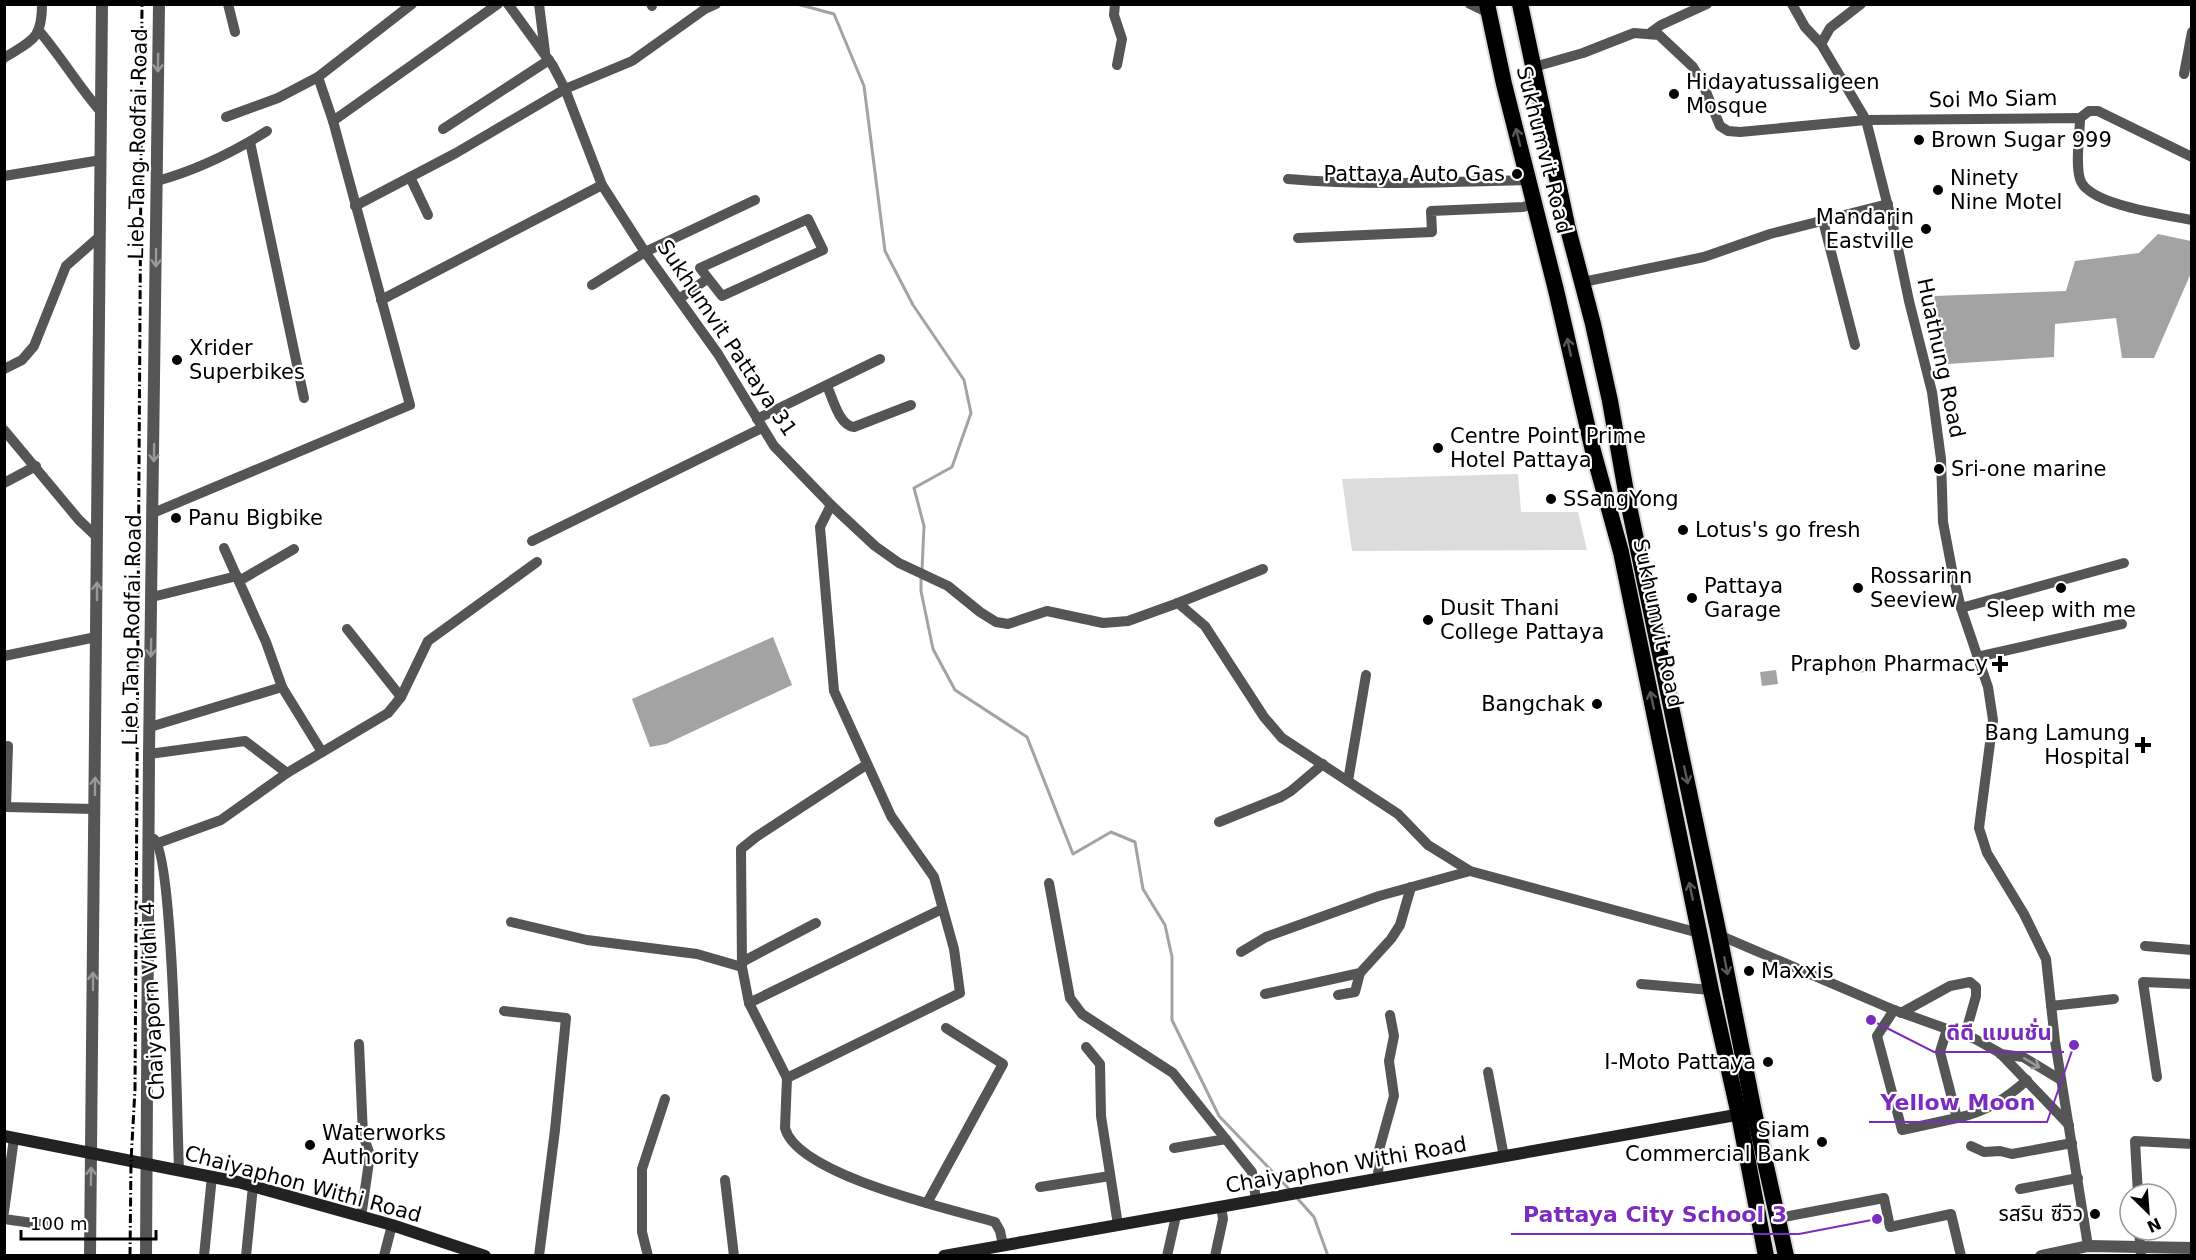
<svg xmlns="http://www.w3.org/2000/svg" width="2196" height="1260" viewBox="0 0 2196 1260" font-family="'DejaVu Sans','Noto Sans Thai',sans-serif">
<rect width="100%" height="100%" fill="#fff"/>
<!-- green -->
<path fill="#dcdcdc" d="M1518,474L1521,512H1578L1587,550L1352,551L1342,479Z"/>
<!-- water -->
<g fill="#a3a3a3">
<path d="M2158,234L2191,241V273L2154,358H2122L2116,318L2055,324L2054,357L1948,364L1934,296L2066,291L2075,261L2139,253Z"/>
<path d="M773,637L792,685L666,744L650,747L632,699Z"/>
<path d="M1871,657L1873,671L1857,673L1855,659Z"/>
<path d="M1776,670L1778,684L1762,686L1760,672Z"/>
</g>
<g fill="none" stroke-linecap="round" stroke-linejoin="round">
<!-- stream -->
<g stroke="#a3a3a3" stroke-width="3">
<path d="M797,4L834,14L864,86L885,251L913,305L964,380L971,413L952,467L914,488L924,526L922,570"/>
<path d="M921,576V591L933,649L955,690L1027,737L1073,854L1111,832L1135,842L1143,889L1165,925L1172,957V1020L1219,1116L1291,1191"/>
<path d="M1297,1198L1314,1217L1328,1256"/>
</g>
<defs>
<g id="trunk">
<path d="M1487,4L1504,84L1556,290L1593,451L1621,552L1711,990L1739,1115L1766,1256"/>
<path d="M1520,4L1567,225L1593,324L1610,401L1626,492L1719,935L1754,1112L1786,1256"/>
</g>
</defs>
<!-- trunk casing -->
<use href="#trunk" stroke="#dbdbdb" stroke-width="20"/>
<!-- minor -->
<g stroke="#555" stroke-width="10">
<path d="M228,4L235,32"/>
<path d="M508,4L553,66L565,89L602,185L645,252L718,354L774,446L831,505L875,546L899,563L948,586L980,612L996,622L1008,624L1047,611L1103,623L1128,621L1178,603L1205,626L1264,717L1282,738L1398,814L1428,845L1470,871L1699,933"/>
<path d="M539,4L545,52"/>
<path d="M651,4L652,6"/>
<path d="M1115,4L1114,15L1122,39L1117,65"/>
<path d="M1470,4L1489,13"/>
<path d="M1792,4L1805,27L1821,44L1866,120L1895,234L1909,301L1932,392L1941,459L1943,522L1953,575L1961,608L1988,687L1993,720L1979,828L1987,853L2024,914L2046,959L2055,1041L2088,1246"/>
<path d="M40,32C62,58 79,87 101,112"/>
<path d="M1650,33L1661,25L1707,4"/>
<path d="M1821,44L1830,28L1861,4"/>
<path d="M4,58C32,40 42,40 42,4"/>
<path d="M1534,67L1583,53L1634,33L1659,35L1693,67L1702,82L1720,126L1728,131L1740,132L1866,120L2080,118C2080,135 2075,163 2080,179C2087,205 2167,215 2192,220"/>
<path d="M2184,74L2192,32"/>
<path d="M226,117L278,98L318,77L412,4"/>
<path d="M2080,118L2089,111H2098L2192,157"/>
<path d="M333,121L498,4"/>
<path d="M443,129L549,60"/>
<path d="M250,142L304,398"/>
<path d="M4,176L101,160"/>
<path d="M410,177L428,215"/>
<path d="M1288,179C1368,186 1448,182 1529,180"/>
<path d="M157,181C197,170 232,153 267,131"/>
<path d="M355,206L456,153L565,89L632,61L705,9L716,4"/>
<path d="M808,219L823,250L722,296L700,268Z"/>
<path d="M1823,221L1855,345"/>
<path d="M1298,238L1432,232L1431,211L1523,207L1534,204"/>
<path d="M1583,282L1704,257L1770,234L1888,204"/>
<path d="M592,285L645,252L755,200"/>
<path d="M679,299L707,279"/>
<path d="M381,300L602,185"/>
<path d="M4,369L22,360L34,346L66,266L99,237"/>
<path d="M827,386C833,399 839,425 854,427L911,405"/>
<path d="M757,419L880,359"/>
<path d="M4,430L79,520L97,537"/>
<path d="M4,483L36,466"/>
<path d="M153,513L410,405L333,121L318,77"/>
<path d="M532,541L762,428"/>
<path d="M224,548L266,642L282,687L322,752"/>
<path d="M239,581L294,549"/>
<path d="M152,597L237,576"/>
<path d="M1178,603L1263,569"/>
<path d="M1961,608L2124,563"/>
<path d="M347,629L401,697"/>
<path d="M4,656L96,637"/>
<path d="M1977,657L2122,624"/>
<path d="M150,727L282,687"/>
<path d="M8,746L6,807L94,809"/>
<path d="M149,754L245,741L287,773"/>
<path d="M866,765L756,837L741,849L742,967L749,1003L787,1078L785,1128C797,1175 950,1209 995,1222L1000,1231L1003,1245"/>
<path d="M1348,781L1366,675"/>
<path d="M1219,822L1281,797L1291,791L1323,764"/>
<path d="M154,839C174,856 177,1127 179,1170"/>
<path d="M158,843L221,820L287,773L388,713L401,697L428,641L537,562"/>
<path d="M1049,883L1070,998L1082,1014L1173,1073L1252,1172L1256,1200"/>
<path d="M511,922L587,940L697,954L742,967"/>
<path d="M1719,935L1894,1010L1975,1039L2000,1053L2069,1125"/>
<path d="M2145,946L2192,950"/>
<path d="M1241,952L1266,937L1379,896L1470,871"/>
<path d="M742,962L816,923"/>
<path d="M1641,984L1711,990"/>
<path d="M1265,994L1360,973L1391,939L1400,925L1411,887"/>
<path d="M1338,995L1355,992L1360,973"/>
<path d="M749,1003L942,909"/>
<path d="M2051,1006L2114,999"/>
<path d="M1894,1010L1877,1036L1902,1130L1957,1118L1940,1052L1947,1029"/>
<path d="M504,1011L566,1018L555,1130L539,1256"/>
<path d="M1901,1013L1950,986L1970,982L1976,987V996L1965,1035"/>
<path d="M359,1044L363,1135L370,1155L361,1217"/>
<path d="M1086,1047L1100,1064L1101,1116L1118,1225"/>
<path d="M2000,1054L2023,1057L2061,1080"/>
<path d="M1488,1072L1504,1157"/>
<path d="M2157,1077L2143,982L2192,984"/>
<path d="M787,1078L960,993L954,949L934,877L891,816L834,691L820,527L831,505"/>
<path d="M1957,1118C1985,1112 2006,1099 2027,1080"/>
<path d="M1971,1146L1984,1152L2000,1151L2012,1154L2072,1143"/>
<path d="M1174,1148L1226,1139"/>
<path d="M1378,1178L1379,1150L1394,1096L1389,1061L1394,1036L1390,1015"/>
<path d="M725,1180L734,1256"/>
<path d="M1040,1187L1110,1176"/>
<path d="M2020,1189L2078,1178"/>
<path d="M2138,1194L2135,1141L2192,1144"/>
<path d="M927,1203L1003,1064L946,1028"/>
<path d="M4,1212L14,1138"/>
<path d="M1778,1218L1884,1198L1890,1227L1951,1214L1961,1256"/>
<path d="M4,1219L47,1225"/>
<path d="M2139,1230L2141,1256"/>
<path d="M204,1256L212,1176"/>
<path d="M246,1256L253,1186"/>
<path d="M384,1256L392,1225"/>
<path d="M648,1256L642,1232V1169L665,1099"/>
<path d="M1167,1256L1176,1216"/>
<path d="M1215,1256L1223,1219L1221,1206"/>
</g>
<!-- tertiary -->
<g stroke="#555" stroke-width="12">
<path d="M90,1256L102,4"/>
<path d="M146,1256L149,754L159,4"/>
<path d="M2041,1256L2088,1246L2192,1248"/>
</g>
<!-- secondary -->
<g stroke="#222" stroke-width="12">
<path d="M4,1136L238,1182L392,1225L485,1256"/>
<path d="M944,1256L1747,1113"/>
</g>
<!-- trunk -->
<use href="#trunk" stroke="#000" stroke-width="16"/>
<!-- rail -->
<path stroke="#000" stroke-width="3" stroke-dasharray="9 3 1.5 3" stroke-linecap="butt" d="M130,1256L131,1161L135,1089L142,4"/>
</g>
<!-- one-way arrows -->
<defs><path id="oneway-shaft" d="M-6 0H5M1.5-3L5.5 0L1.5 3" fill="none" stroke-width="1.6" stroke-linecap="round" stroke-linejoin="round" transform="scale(1.5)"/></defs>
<g stroke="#999">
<use href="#oneway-shaft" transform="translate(158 63) rotate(91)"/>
<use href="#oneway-shaft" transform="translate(156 258) rotate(91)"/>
<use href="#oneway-shaft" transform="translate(154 453) rotate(91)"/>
<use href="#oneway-shaft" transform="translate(97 591) rotate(-90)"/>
<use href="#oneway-shaft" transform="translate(151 648) rotate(91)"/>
<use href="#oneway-shaft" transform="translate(95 786) rotate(-89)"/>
<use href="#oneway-shaft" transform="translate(93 981) rotate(-90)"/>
<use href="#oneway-shaft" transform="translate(2032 1063) rotate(31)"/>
<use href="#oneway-shaft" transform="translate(91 1176) rotate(-89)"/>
</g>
<g stroke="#595959">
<use href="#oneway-shaft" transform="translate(1518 137) rotate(-104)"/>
<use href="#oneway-shaft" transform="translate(1569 347) rotate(-102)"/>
<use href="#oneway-shaft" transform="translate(1652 700) rotate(-102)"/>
<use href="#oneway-shaft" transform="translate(1686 775) rotate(78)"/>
<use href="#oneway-shaft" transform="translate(1691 891) rotate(-102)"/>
<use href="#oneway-shaft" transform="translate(1726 966) rotate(79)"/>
</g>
<!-- markers -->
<g fill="#000" stroke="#fff" stroke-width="2">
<circle cx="1674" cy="94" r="6"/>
<circle cx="1919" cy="140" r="6"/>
<circle cx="1517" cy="174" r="6"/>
<circle cx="1938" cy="190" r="6"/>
<circle cx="1926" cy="229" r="6"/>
<circle cx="177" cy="360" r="6"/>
<circle cx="1438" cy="448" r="6"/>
<circle cx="1939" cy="469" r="6"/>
<circle cx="1551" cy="499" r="6"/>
<circle cx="176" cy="518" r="6"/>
<circle cx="1683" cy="530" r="6"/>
<circle cx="1858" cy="588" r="6"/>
<circle cx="2061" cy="588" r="6"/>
<circle cx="1692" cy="598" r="6"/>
<circle cx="1428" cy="620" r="6"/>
<path d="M1997 655h6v6h6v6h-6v6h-6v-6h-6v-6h6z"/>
<circle cx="1597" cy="704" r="6"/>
<path d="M2140 736h6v6h6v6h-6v6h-6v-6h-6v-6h6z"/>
<circle cx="1749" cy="971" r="6"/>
<circle cx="1768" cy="1062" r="6"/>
<circle cx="1822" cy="1142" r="6"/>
<circle cx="310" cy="1145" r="6"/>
<circle cx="2095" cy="1214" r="6"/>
</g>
<g text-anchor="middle" stroke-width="4.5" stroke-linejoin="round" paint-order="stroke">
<!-- poi labels -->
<g font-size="21" fill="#000" stroke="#fff" text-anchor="start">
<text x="1686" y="89">Hidayatussaligeen<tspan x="1686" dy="24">Mosque</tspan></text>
<text x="1931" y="147">Brown Sugar 999</text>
<text x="1505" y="181" text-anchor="end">Pattaya Auto Gas</text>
<text x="1950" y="185">Ninety<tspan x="1950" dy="24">Nine Motel</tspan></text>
<text x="1914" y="224" text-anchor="end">Mandarin<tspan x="1914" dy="24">Eastville</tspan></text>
<text x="189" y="355">Xrider<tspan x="189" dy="24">Superbikes</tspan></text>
<text x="1450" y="443">Centre Point Prime<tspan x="1450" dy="24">Hotel Pattaya</tspan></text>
<text x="1951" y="476">Sri-one marine</text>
<text x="1563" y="506">SSangYong</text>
<text x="188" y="525">Panu Bigbike</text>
<text x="1695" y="537">Lotus's go fresh</text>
<text x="1870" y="583">Rossarinn<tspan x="1870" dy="24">Seeview</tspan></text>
<text x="1704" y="593">Pattaya<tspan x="1704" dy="24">Garage</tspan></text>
<text x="1440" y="615">Dusit Thani<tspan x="1440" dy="24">College Pattaya</tspan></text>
<text x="2061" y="617" text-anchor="middle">Sleep with me</text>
<text x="1988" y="671" text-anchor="end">Praphon Pharmacy</text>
<text x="1585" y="711" text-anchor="end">Bangchak</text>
<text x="2130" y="740" text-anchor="end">Bang Lamung<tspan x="2130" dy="24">Hospital</tspan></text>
<text x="1761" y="978">Maxxis</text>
<text x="1756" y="1069" text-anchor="end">I-Moto Pattaya</text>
<text x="1810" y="1137" text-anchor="end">Siam<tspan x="1810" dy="24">Commercial Bank</tspan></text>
<text x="322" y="1140">Waterworks<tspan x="322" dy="24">Authority</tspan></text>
<text x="2083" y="1221" text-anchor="end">รสริน ซีวิว</text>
</g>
<!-- street labels -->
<g font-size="21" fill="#000" stroke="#fff">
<text transform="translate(1993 99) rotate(-1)" y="7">Soi Mo Siam</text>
<text transform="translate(138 144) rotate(-89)" y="7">Lieb Tang Rodfai Road</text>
<text transform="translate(1544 150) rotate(76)" y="7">Sukhumvit Road</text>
<text transform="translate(727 338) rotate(56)" y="7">Sukhumvit Pattaya 31</text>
<text transform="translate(1941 358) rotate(78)" y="7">Huathung Road</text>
<text transform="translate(1658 623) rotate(78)" y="7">Sukhumvit Road</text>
<text transform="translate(132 630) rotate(-89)" y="7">Lieb Tang Rodfai Road</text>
<text transform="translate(152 1001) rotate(-93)" y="7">Chaiyaporn Vidhi 4</text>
<text transform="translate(1346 1165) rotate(-10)" y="7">Chaiyaphon Withi Road</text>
<text transform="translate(303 1184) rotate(15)" y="7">Chaiyaphon Withi Road</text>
</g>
</g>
<!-- callouts -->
<path fill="none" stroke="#7b2cbf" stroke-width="2" d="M1871 1020L1934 1052H2064M2074 1045L2047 1122H1869M1877 1219L1799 1234H1511"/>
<g fill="#7b2cbf" stroke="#fff" stroke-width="2">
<circle cx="1871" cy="1020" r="6"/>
<circle cx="2074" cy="1045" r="6"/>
<circle cx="1877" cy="1219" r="6"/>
</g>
<g font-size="22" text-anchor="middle" font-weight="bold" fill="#7b2cbf" stroke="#fff" stroke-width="4.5" stroke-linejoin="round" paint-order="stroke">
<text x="1999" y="1040">ดีดี แมนชั่น</text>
<text x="1958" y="1110">Yellow Moon</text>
<text x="1655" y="1222">Pattaya City School 3</text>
</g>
<!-- border -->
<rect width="2196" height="1260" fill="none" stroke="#000000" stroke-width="12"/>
<!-- north arrow -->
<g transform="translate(2148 1212) rotate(155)"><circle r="28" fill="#ffffff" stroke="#999999" stroke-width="1.5"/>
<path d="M0-4.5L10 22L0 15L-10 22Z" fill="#000000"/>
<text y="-9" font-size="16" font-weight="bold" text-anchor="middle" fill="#000000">N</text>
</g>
<!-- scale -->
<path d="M21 1230v9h135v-9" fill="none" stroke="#000000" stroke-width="3"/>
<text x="30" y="1230" font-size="18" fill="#000000" stroke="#ffffff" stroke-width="4.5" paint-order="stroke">100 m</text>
</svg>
